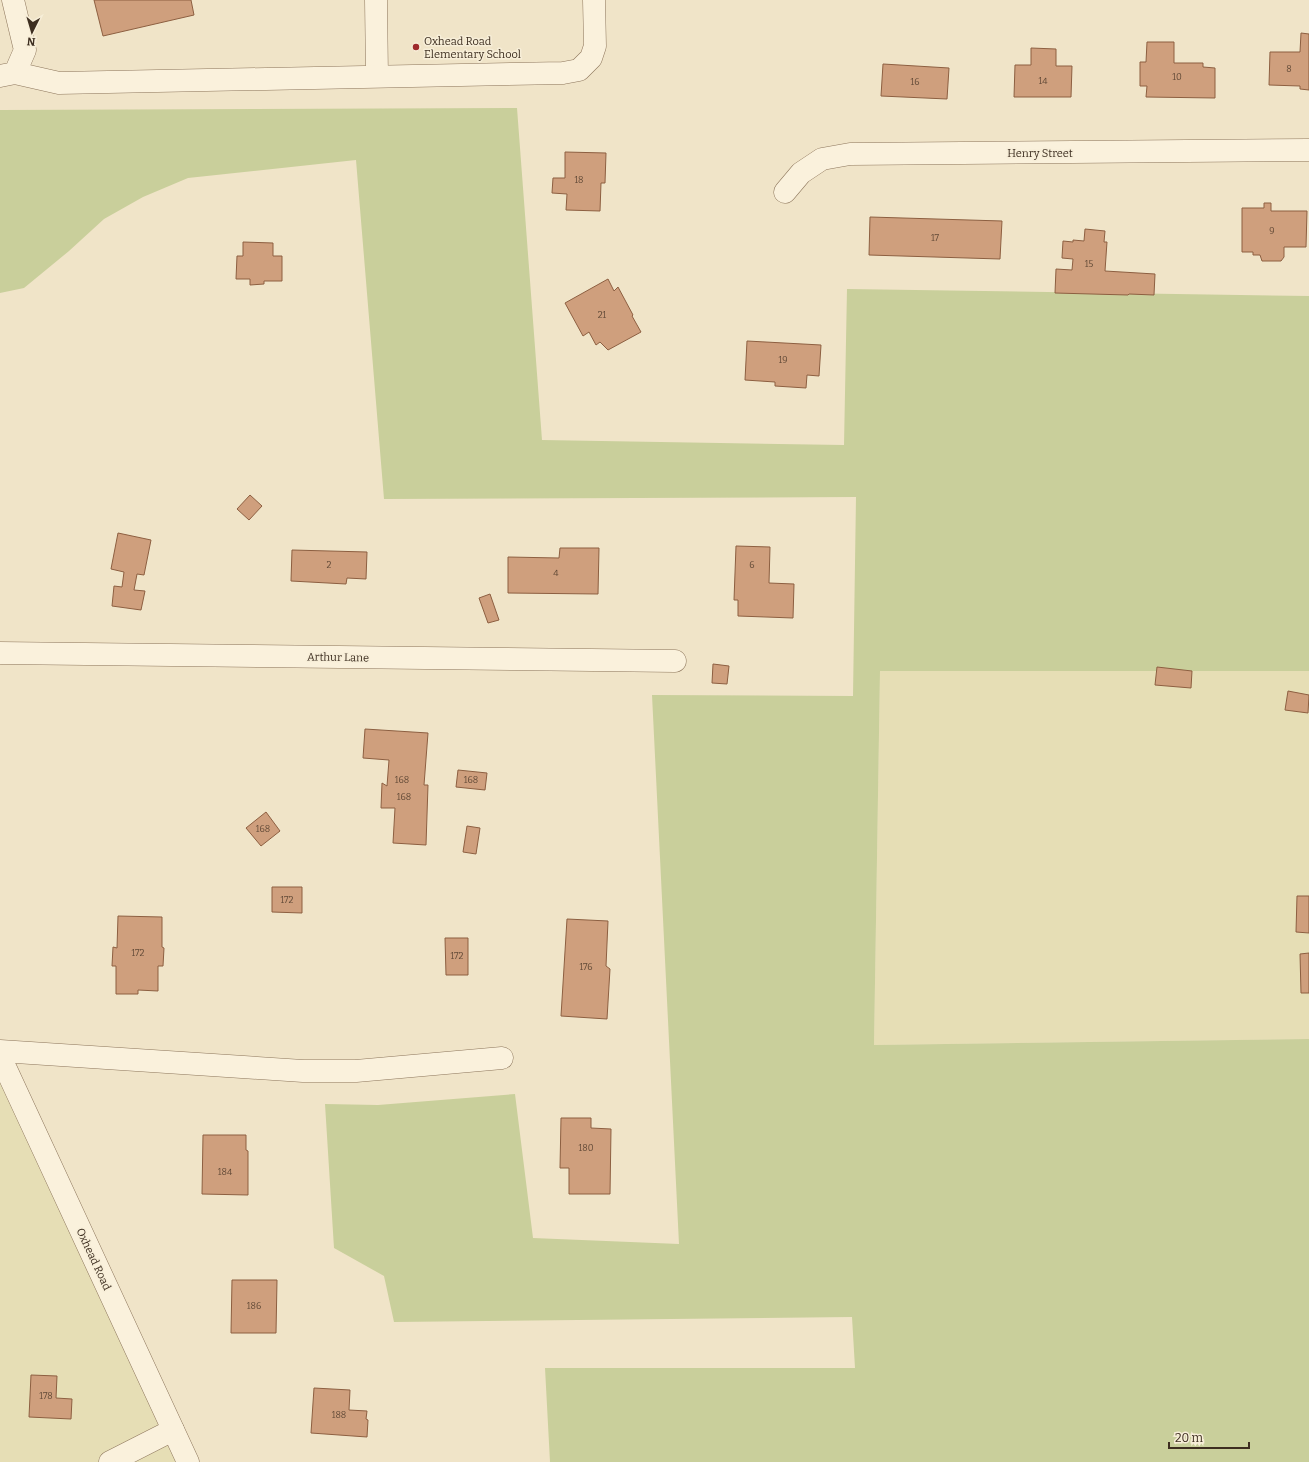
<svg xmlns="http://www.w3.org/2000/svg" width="1309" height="1462" viewBox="0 0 1309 1462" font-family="Bitter,serif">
<rect width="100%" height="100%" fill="#f0e4c8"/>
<!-- farmland -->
<g fill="#e6deb5">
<path d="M880,671H1309V1039L874,1045Z"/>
<path d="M0,1056L188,1462H0Z"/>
</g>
<!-- green -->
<path fill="#c9cf9b" d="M517,108L542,440L844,445L847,289L1309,296V671H880L874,1045L1309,1039V1462H550L545,1368H855L852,1317L394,1322L384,1276L334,1248L325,1104L378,1105L515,1094L533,1238L679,1244L652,695L853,696L856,497L384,499L356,160L188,178L143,197L104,219L69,251L24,288L0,293V110Z"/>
<!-- building -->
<g fill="#cf9f7d" stroke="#8d5f41">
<path d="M94,0H191L194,15L103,36Z"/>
<path d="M1301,33L1309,34V90L1300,89V86L1269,85L1270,52H1300Z"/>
<path d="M1147,42H1174V63H1203V67L1215,68V98L1146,97L1147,86H1140V62H1146Z"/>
<path d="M1031,48L1056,49V66H1072L1071,97H1014L1015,65H1031Z"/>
<path d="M883,64L949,68L947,99L881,96Z"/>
<path d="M565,152L606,153L605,183H601L600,211L566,210L567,194L552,193L553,178H565Z"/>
<path d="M1264,203H1271V211H1307L1306,247H1284V257L1281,261H1262L1260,255H1253V252H1242V208H1264Z"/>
<path d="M870,217L1002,221L1000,259L869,255Z"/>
<path d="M1085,229L1105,231L1104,242H1107L1105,271L1155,274L1154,295L1129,294L1128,295L1055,293L1056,269L1072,270L1073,259L1062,258L1063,241L1073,242V240L1084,241Z"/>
<path d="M243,242L273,243V256H282V281H264V284L250,285V279H236L237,256H243Z"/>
<path d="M608,279L614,291L618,287L633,315L632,316L641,332L608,350L600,342L596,345L589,332L583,336L565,303Z"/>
<path d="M747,341L821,345L819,376L807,375L806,388L775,386V382L745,380Z"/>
<path d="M250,495L262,506L249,520L237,509Z"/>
<path d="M118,533L151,540L144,575L137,574L134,590L145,591L141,610L112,606L114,586L122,587L124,572L111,569Z"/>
<path d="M736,546L770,547L769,583L794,584L793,618L738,616V600H734Z"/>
<path d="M560,548H599L598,594L508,593V557L559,558Z"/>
<path d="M292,550L367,552L366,579L347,578L346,584L291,581Z"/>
<path d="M490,594L499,620L488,623L479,598Z"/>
<path d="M713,664L729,666L727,684L712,683Z"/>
<path d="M1157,667L1192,671L1191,688L1155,685Z"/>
<path d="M1288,691L1309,695L1308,713L1285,710Z"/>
<path d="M365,729L428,733L424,785H428L426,845L393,843L395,808H381L382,783L387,786L389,760L363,758Z"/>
<path d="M458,770L487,773L485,790L456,787Z"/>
<path d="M266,812L280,831L261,846L246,828Z"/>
<path d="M467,826L480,828L476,854L463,852Z"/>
<path d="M272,887H302V913L272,912Z"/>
<path d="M1297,896H1309V933L1296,932Z"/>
<path d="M118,916L162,917V947L164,948L163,966H158V991L138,990V994H116V966H112L113,947L117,948Z"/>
<path d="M567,919L608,921L606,966L610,969L607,1019L561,1016Z"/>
<path d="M445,938H468V975H446Z"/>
<path d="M1309,953V993H1301L1300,954Z"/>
<path d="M561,1118H591V1128L611,1129L610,1194H569V1168H560Z"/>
<path d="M203,1135H246V1150L248,1151V1195L202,1194Z"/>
<path d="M232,1280H277L276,1333H231Z"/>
<path d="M31,1375L57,1376L56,1398L72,1399L71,1419L29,1417Z"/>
<path d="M314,1388L350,1390L349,1410L367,1411L366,1419L368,1420L367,1437L311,1433Z"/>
</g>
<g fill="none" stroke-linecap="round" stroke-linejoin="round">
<defs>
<g id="minor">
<path d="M376,0L377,76"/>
<path d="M15,73L59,83L563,73L579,70L591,58L595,46L594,0"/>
<path d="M0,76L15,73L25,50L13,0"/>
<path d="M785,192L801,173L822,159L850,154L1309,150"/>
<path d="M0,653L675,661"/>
<path d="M0,1051L303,1071H356L502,1058"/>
<path d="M0,1056L188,1462"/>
<path d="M110,1462L173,1430"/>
</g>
</defs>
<!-- minor casing -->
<use href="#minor" stroke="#8d765c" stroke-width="23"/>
<!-- minor -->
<use href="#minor" stroke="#faf1dc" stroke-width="22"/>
</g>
<!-- markers -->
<circle fill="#9e2a2b" stroke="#f7eed8" stroke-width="1.5" cx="416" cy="47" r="4"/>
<g text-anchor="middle" stroke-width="3" stroke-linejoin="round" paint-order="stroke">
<!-- number labels -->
<g font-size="9" fill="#624a37">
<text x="1289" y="72">8</text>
<text x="1177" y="80">10</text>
<text x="1043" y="84">14</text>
<text x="915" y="85">16</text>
<text x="579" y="183">18</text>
<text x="1272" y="234">9</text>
<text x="935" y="241">17</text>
<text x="1089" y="267">15</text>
<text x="602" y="318">21</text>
<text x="783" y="363">19</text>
<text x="329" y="568">2</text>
<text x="752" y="568">6</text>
<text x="556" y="576">4</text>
<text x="402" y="783">168</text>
<text x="471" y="783">168</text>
<text x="404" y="800">168</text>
<text x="263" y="832">168</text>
<text x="287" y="903">172</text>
<text x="138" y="956">172</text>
<text x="457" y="959">172</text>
<text x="586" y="970">176</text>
<text x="586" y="1151">180</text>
<text x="225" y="1175">184</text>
<text x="254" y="1309">186</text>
<text x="46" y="1399">178</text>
<text x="339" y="1418">188</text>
</g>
<!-- poi labels -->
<g font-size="11" fill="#3d2e20" stroke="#f7eed8" text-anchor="start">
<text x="424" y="45">Oxhead Road<tspan x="424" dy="13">Elementary School</tspan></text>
</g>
<!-- street labels -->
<g font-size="11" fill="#3d2e20" stroke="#f7eed8">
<text x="1040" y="157">Henry Street</text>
<text transform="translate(338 657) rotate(1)" y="4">Arthur Lane</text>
<text transform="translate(94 1259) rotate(65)" y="4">Oxhead Road</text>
</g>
</g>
<!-- north arrow -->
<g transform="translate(32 32) rotate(185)" stroke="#f7eed8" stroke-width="3" paint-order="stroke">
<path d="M0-3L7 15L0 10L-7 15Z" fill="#3d2e20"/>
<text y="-6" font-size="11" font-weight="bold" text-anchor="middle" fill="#3d2e20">N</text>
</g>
<!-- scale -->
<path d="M1169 1442v6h80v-6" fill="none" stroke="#3d2e20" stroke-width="2"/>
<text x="1175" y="1442" font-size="12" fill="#3d2e20" stroke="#f7eed8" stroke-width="3" paint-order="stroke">20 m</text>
</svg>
